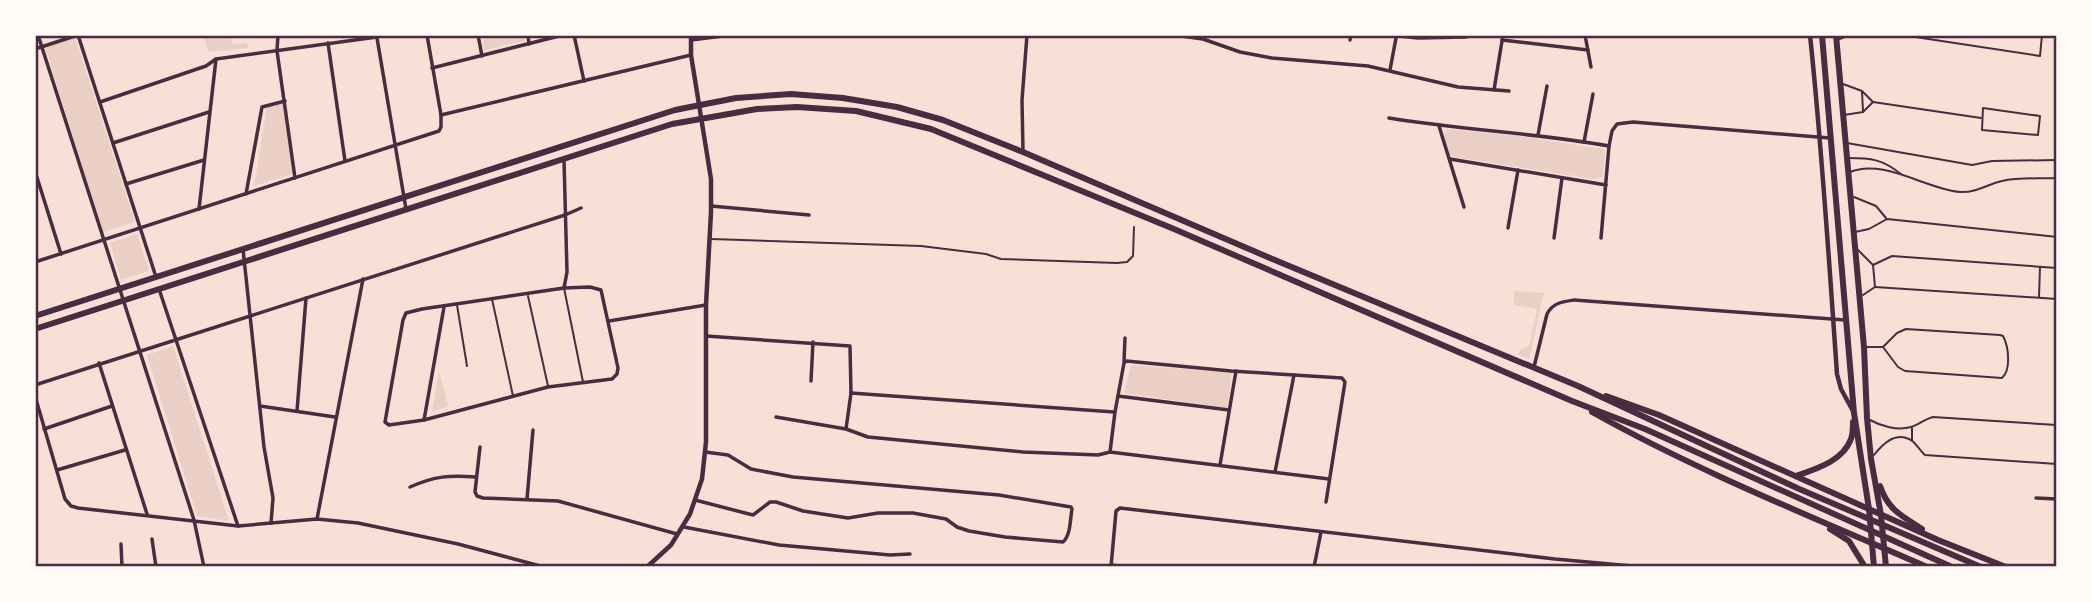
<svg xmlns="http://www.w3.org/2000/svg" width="2092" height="602" viewBox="0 0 2092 602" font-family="'Archivo Narrow',sans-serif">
<rect width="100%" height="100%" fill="#f7e1d7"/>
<!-- green -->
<g fill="#ebcfc5">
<path d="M204,35H230L232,44L247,43L248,48L208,52Z"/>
<path d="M482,35H524L525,41L484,50Z"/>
<path d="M75,37L135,222L103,232L45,47Z"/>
<path d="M284,103L293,174L254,186L267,107Z"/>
<path d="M1446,129L1519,136L1603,149L1605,152L1603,177L1593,179L1454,157L1449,154L1444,135Z"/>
<path d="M137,234L149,271L121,280L110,243Z"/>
<path d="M1514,291L1544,293L1529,359L1517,354L1520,350L1529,346L1537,309L1514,305Z"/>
<path d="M173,346L229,521L197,516L147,355Z"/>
<path d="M1131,365L1232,373L1227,408L1124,393Z"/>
<path d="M439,371L448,406L432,412Z"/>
</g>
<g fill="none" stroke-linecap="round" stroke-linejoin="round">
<!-- service -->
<g stroke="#4a2c40" stroke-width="2">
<path d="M1902,35L2040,56L2042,35"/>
<path d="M1837,40L1850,35"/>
<path d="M1843,84L1862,91L1873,102L1981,118"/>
<path d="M1862,92L1863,111"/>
<path d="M1983,108L2040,116L2038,135L1982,130Z"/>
<path d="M1844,115L1863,112L1873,102"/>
<path d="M1847,143L1972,165L1992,161L2057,160"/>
<path d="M1848,158C1871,158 1882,159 1901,174"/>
<path d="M1850,172C1883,158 1926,189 1960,192C1976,193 1988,184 2002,181C2019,177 2039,179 2057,178"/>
<path d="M1854,197L1876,206L1886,218"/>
<path d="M1855,232L1869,229L1887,219L2057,237"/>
<path d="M711,239L921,246L986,254L1001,259L1117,263L1127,262L1133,256L1134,227"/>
<path d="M1858,250L1873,265L1875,287L1863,295"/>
<path d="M1873,265L1892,256L2057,268"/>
<path d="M1875,287L2057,299"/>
<path d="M564,288L583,382"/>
<path d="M528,296L548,386"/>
<path d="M2039,297L2040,267"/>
<path d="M492,299L513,396"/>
<path d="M457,305L467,366"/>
<path d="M1865,347H1883L1897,333L1906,329L2000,335L2003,336C2009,347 2011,370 2002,378L1905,371L1898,367L1883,347"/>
<path d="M1870,420C1881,426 1897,431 1911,427C1918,425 1925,419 1933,417L2057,425"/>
<path d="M1912,428V440"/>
<path d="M1874,455C1882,445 1894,432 1909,439C1915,441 1920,451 1925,455L2057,464"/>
<path d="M2055,462L2056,426"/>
</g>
<!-- minor -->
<g stroke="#4a2c40" stroke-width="3.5">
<path d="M38,35L194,520L204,567"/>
<path d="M278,35L277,51L295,178"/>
<path d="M478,35L482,56"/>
<path d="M528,35L529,44"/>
<path d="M574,35L584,81"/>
<path d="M1173,35L1203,39L1240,52L1272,58L1368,66L1458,87L1509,91"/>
<path d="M1389,35L1418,38L1466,37L1469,35"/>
<path d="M1585,35L1591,67"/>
<path d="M377,38L406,209"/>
<path d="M691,40L731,35"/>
<path d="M1350,40L1351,35"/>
<path d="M1502,40L1588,50"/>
<path d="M328,43L345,161"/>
<path d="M35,49L78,35L156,277"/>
<path d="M432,68L563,35"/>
<path d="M1390,70L1396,38"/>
<path d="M1494,90L1503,35"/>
<path d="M100,102L206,66L216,59L377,37"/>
<path d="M441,115L691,55"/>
<path d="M1389,118C1462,130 1536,133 1609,146"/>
<path d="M1439,126L1464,207"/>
<path d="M1538,135L1547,86"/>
<path d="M1584,142L1593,94"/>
<path d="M113,143L209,112"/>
<path d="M1023,152L1022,100L1027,35"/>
<path d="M1450,159L1606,185"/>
<path d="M564,160L567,272L564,288"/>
<path d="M35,171L61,254"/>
<path d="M126,184L204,160"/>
<path d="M246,194L262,107L285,101"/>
<path d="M711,206L809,215"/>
<path d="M199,209L216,59"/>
<path d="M1508,228L1518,170"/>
<path d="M1554,238L1562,178"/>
<path d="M1601,238L1609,146L1612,131L1617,124L1633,122L1830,138"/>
<path d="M243,249L264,447L273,498L271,523"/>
<path d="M35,262L439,131L441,127V115L427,35"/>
<path d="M590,287L601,290L618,368L617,374L612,379L548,387L424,420L389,425L385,422L403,320L406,313L422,309L564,288Z"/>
<path d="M159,289L238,526"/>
<path d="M609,321L706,305"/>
<path d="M706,336L850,346L851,393L846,429"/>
<path d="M1124,361L1125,338"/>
<path d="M99,363L147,514"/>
<path d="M1534,367L1547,314C1553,303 1561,302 1574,300L1845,320"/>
<path d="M811,381L813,342"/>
<path d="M35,385L565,215L581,208"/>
<path d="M851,393L1114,412"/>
<path d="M35,396L65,499L71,506L78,508L238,526L317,519L358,523L458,544L544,567"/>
<path d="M1118,396L1229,410"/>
<path d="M260,406L335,417"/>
<path d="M297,411L306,298"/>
<path d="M776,417L846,429L868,437L1023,452L1098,455L1110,452L1329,479"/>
<path d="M424,420L444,307"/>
<path d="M44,429L112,406"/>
<path d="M480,447L475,492L477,496L483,498L558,501L677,534"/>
<path d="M1110,452L1115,412L1124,363L1126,361L1231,371L1342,378L1345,382L1326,502"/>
<path d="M1220,465L1236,371"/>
<path d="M57,470L125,450"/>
<path d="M1275,472L1294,375"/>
<path d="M410,487C435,476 449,475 476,477"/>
<path d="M2036,498L2057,499"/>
<path d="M527,499L533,430"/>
<path d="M695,500L753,515L770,502H776L803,511L848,518L878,513H913L946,519L957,527L969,531L1005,537L1063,542C1071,535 1070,519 1072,509L1071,507L999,495L793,477L751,469L728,455L705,452"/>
<path d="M317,519L363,279"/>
<path d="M684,527L779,545L890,555L910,554"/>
<path d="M152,539L156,567"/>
<path d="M121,544L122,567"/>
<path d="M1111,565L1128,567"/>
<path d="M216,567H230"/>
<path d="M1111,567L1116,511L1120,508L1555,559L1643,567"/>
<path d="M1314,567L1321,532"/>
</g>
<!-- tertiary -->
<g stroke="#4a2c40" stroke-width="4.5">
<path d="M1810,35C1822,148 1829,261 1837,374L1841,389L1853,411"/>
<path d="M647,567L671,545L690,514L702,479L706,442V305L711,212V179L691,55V35"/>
</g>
<!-- primary -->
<g stroke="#4a2c40" stroke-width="6">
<path d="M1822,35L1854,413L1869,509L1874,567"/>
<path d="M1836,35L1864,347L1867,418L1871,459L1881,515L1886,567"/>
<path d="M35,316L675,110L736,98L791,94L843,98L897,107L943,120L1023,152L1270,258L1578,386L1797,488L1981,567"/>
<path d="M35,329L672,124L757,109L797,107L856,111L931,129L1174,229L1572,401L1645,429L1952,567"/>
<path d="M1606,396L1659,415L1938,540L2006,567"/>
<path d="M1592,412C1699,472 1815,518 1927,567"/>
<path d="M1796,476C1816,469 1843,461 1851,439C1853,434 1853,427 1853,422"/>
<path d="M1880,486C1888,510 1902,516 1922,529"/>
<path d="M1830,529L1849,541L1865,567"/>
</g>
</g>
<!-- border -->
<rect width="2092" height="602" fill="none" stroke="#fffaf5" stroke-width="74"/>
<rect x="37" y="37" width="2018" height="528" fill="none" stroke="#4a2c40" stroke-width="2.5"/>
</svg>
